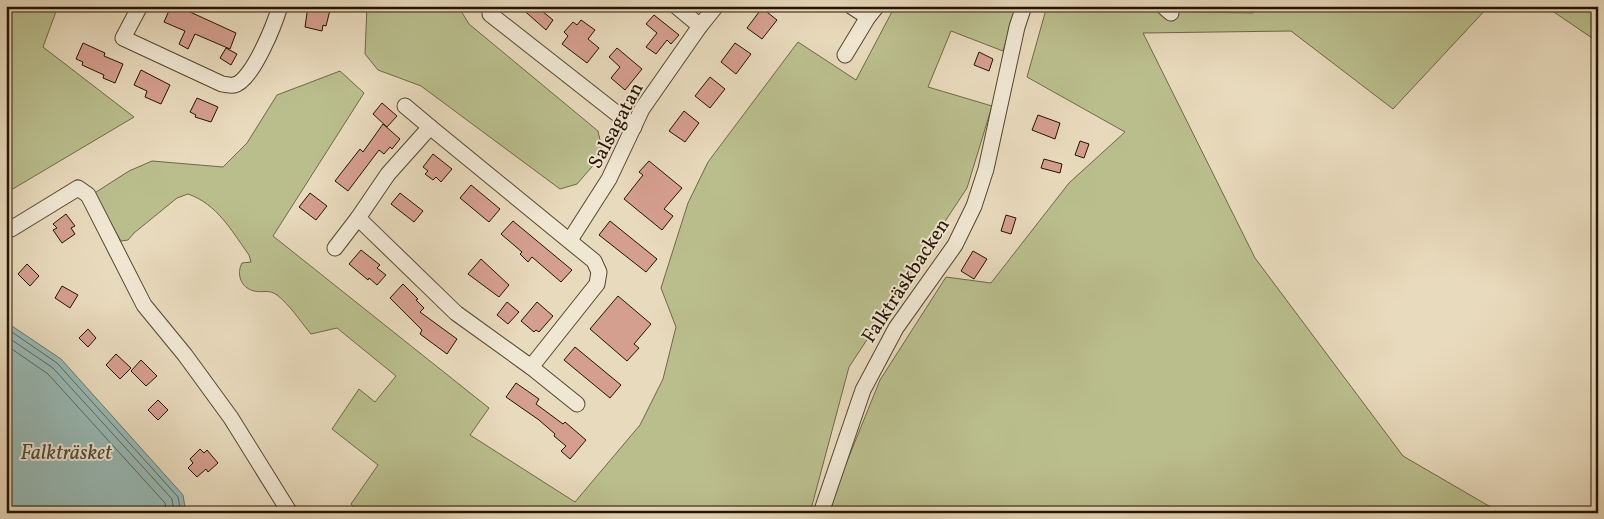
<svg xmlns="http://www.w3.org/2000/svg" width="1604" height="519" viewBox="0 0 1604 519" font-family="Vollkorn,serif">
<rect width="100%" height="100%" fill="#e8dabc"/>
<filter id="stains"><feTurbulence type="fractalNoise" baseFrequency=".004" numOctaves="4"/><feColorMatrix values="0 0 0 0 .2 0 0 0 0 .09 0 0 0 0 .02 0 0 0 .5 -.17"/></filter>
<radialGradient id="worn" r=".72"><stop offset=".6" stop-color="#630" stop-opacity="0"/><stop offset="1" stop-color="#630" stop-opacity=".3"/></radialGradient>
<!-- green -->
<g fill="#babe8d" stroke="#706847">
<path d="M6,6H58L43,47L134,117L6,193Z"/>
<path d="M367,6H458L469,24L598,131L603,154L577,184L560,189L421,86L378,70L365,54Z"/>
<path d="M895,6H1016L1003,51L951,31L928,87L992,106L967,188L849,367L810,513H359L351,504L378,465L332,429L359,389L375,402L396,376L337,328L311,334C300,321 290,305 277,295C269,289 263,293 254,291C241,288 236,274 242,263L251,262L249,255C231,230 217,204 188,194L177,198L134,233L128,240L121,241L93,194L129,171L152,161L223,167L247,143L277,95L340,71L364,93L273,236L489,408L470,435L575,502L640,425L663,379L676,327L661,288L688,203L708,162L798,42L856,80Z"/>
<path d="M1047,6H1132L1137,11L1253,13L1257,6H1489L1393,109L1291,31L1143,33L1255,258L1403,456L1501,513H829L833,496L880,380L946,277L991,283L1069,183L1125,132L1027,77Z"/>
<path d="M1545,6H1598V42Z"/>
</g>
<!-- water -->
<path fill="#98bab6" stroke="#6a776e" d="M6,322L61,359L183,495L186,513H6Z"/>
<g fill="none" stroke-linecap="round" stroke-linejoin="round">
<!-- shore -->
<g stroke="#5e665c" stroke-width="1">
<path d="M6,328L57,363L178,497L181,513"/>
<path d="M6,336L53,368L172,499L174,513"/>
<path d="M6,345L48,374L165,503L167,513"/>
</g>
</g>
<!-- building -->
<g fill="#d59f8f" stroke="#251301">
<path d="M171,6H177L236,33L230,49L195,34L188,49L179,44L185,31L164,22Z"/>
<path d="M308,6H331L326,26L323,25L322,31L305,27Z"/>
<path d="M519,6H545L542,11L553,20L546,30Z"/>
<path d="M762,8L777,20L762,39L747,28Z"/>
<path d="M654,15L679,35L671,44L667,40L656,54L646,47L657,33L646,24Z"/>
<path d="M581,20L595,30L588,39L599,48L587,63L562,44L568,36L564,32L573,22L577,25Z"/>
<path d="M83,43L105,53L104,56L123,64L115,83L103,78L104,75L82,65L83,62L76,59Z"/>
<path d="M735,43L751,54L736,74L721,62Z"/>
<path d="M226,48L237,54L231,65L220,58Z"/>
<path d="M617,48L642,69L625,90L611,78L620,67L609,57Z"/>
<path d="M979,52L993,59L989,71L974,65Z"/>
<path d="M141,70L170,85L161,104L145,97L147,91L134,85Z"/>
<path d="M710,77L725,89L710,108L695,96Z"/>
<path d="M197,98L218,107L211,122L195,117L196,115L190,112Z"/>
<path d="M382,103L397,116L387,127L373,114Z"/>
<path d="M684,111L699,123L685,142L669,131Z"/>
<path d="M1038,115L1060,123L1055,139L1032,130Z"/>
<path d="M383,124L400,139L392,149L390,147L384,154L379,150L348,191L335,181L360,149L363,152Z"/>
<path d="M1080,141L1089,144L1084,158L1075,155Z"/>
<path d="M433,154L452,169L441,182L436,177L433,180L425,174L428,171L423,167Z"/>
<path d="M1044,159L1062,164L1060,173L1041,168Z"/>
<path d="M649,161L682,188L664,209L673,216L662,230L624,199L643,175L639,172Z"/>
<path d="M471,185L500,209L489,222L460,198Z"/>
<path d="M310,193L327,206L316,220L299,207Z"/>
<path d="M400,193L423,211L414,222L391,204Z"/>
<path d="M66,214L75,226L71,228L75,234L62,243L53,230L57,228L53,224Z"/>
<path d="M1006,215L1016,218L1011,234L1001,231Z"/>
<path d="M513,221L572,270L561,282L532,257L528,262L520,254L522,252L501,234Z"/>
<path d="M610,221L657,259L646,272L599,235Z"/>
<path d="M361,250L380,265L377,268L386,275L377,285L369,278L368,280L349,264Z"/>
<path d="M973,251L987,259L974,279L961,271Z"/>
<path d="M481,259L509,285L499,297L468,274Z"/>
<path d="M27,264L39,276L30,286L18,274Z"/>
<path d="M403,284L418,299L416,300L424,308L420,312L457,339L447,354L420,334L422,330L390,298Z"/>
<path d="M62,286L78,295L70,308L55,298Z"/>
<path d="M618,296L651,324L634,344L639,348L627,361L590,329Z"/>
<path d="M507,302L519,312L508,324L497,315Z"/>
<path d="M537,302L553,316L539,332L536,330L534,332L521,321Z"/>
<path d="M88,329L96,338L88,347L79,338Z"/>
<path d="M575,347L621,385L610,398L564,360Z"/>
<path d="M116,354L131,368L120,379L106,365Z"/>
<path d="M141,360L157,376L146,386L131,371Z"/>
<path d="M516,383L539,399L536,404L563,424L565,422L586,440L570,459L561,451L566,446L554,436L555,434L539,420L506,397Z"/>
<path d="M158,400L168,410L158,420L148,410Z"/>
<path d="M200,449L204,453L207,450L218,463L208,472L206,469L197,477L188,468L193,463L190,459Z"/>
</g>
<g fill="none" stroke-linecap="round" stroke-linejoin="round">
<defs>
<g id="minor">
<path d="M140,6L123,38L222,84C225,84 231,86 234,85C252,82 275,23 280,6"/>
<path d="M490,6V14L634,127"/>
<path d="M676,6L700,26"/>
<path d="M851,6L868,17"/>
<path d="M1163,6L1171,13"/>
<path d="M845,55L868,17L877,6"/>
<path d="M405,106L430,127"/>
<path d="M430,127L594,261L599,272L597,284L531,367L456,313L358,218L388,174Z"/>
<path d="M11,229L78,188L88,195L144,305L185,355L231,418L290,513"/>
<path d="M570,240L609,179L642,109L700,26L716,6"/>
<path d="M335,248L358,218"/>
<path d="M531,367L577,404"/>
<path d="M821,513L863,390L896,328L955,245L974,206L986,169L1017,27L1024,6"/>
</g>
</defs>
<!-- minor casing -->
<use href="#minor" stroke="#564530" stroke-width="17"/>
<!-- minor -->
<use href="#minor" stroke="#f0e7d3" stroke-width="15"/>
</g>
<g text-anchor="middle" stroke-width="4" stroke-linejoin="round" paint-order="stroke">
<!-- street labels -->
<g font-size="20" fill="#251301" stroke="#f0e7d3">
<text transform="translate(615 125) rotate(-62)" y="7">Salsagatan</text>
<text transform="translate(905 280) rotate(-57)" y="7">Falkträskbacken</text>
</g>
<!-- water labels -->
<g font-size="21" font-style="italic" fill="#4d4d40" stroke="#f0e7d3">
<text x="66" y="459">Falkträsket</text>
</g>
</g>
<!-- margin -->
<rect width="1604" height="519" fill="none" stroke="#e8dabc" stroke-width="25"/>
<rect x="8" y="8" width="1589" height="504" fill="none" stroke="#251301" stroke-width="2.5"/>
<rect x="12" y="12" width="1579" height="494" fill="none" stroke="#251301"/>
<rect width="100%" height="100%" filter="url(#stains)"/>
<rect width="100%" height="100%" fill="url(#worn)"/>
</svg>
